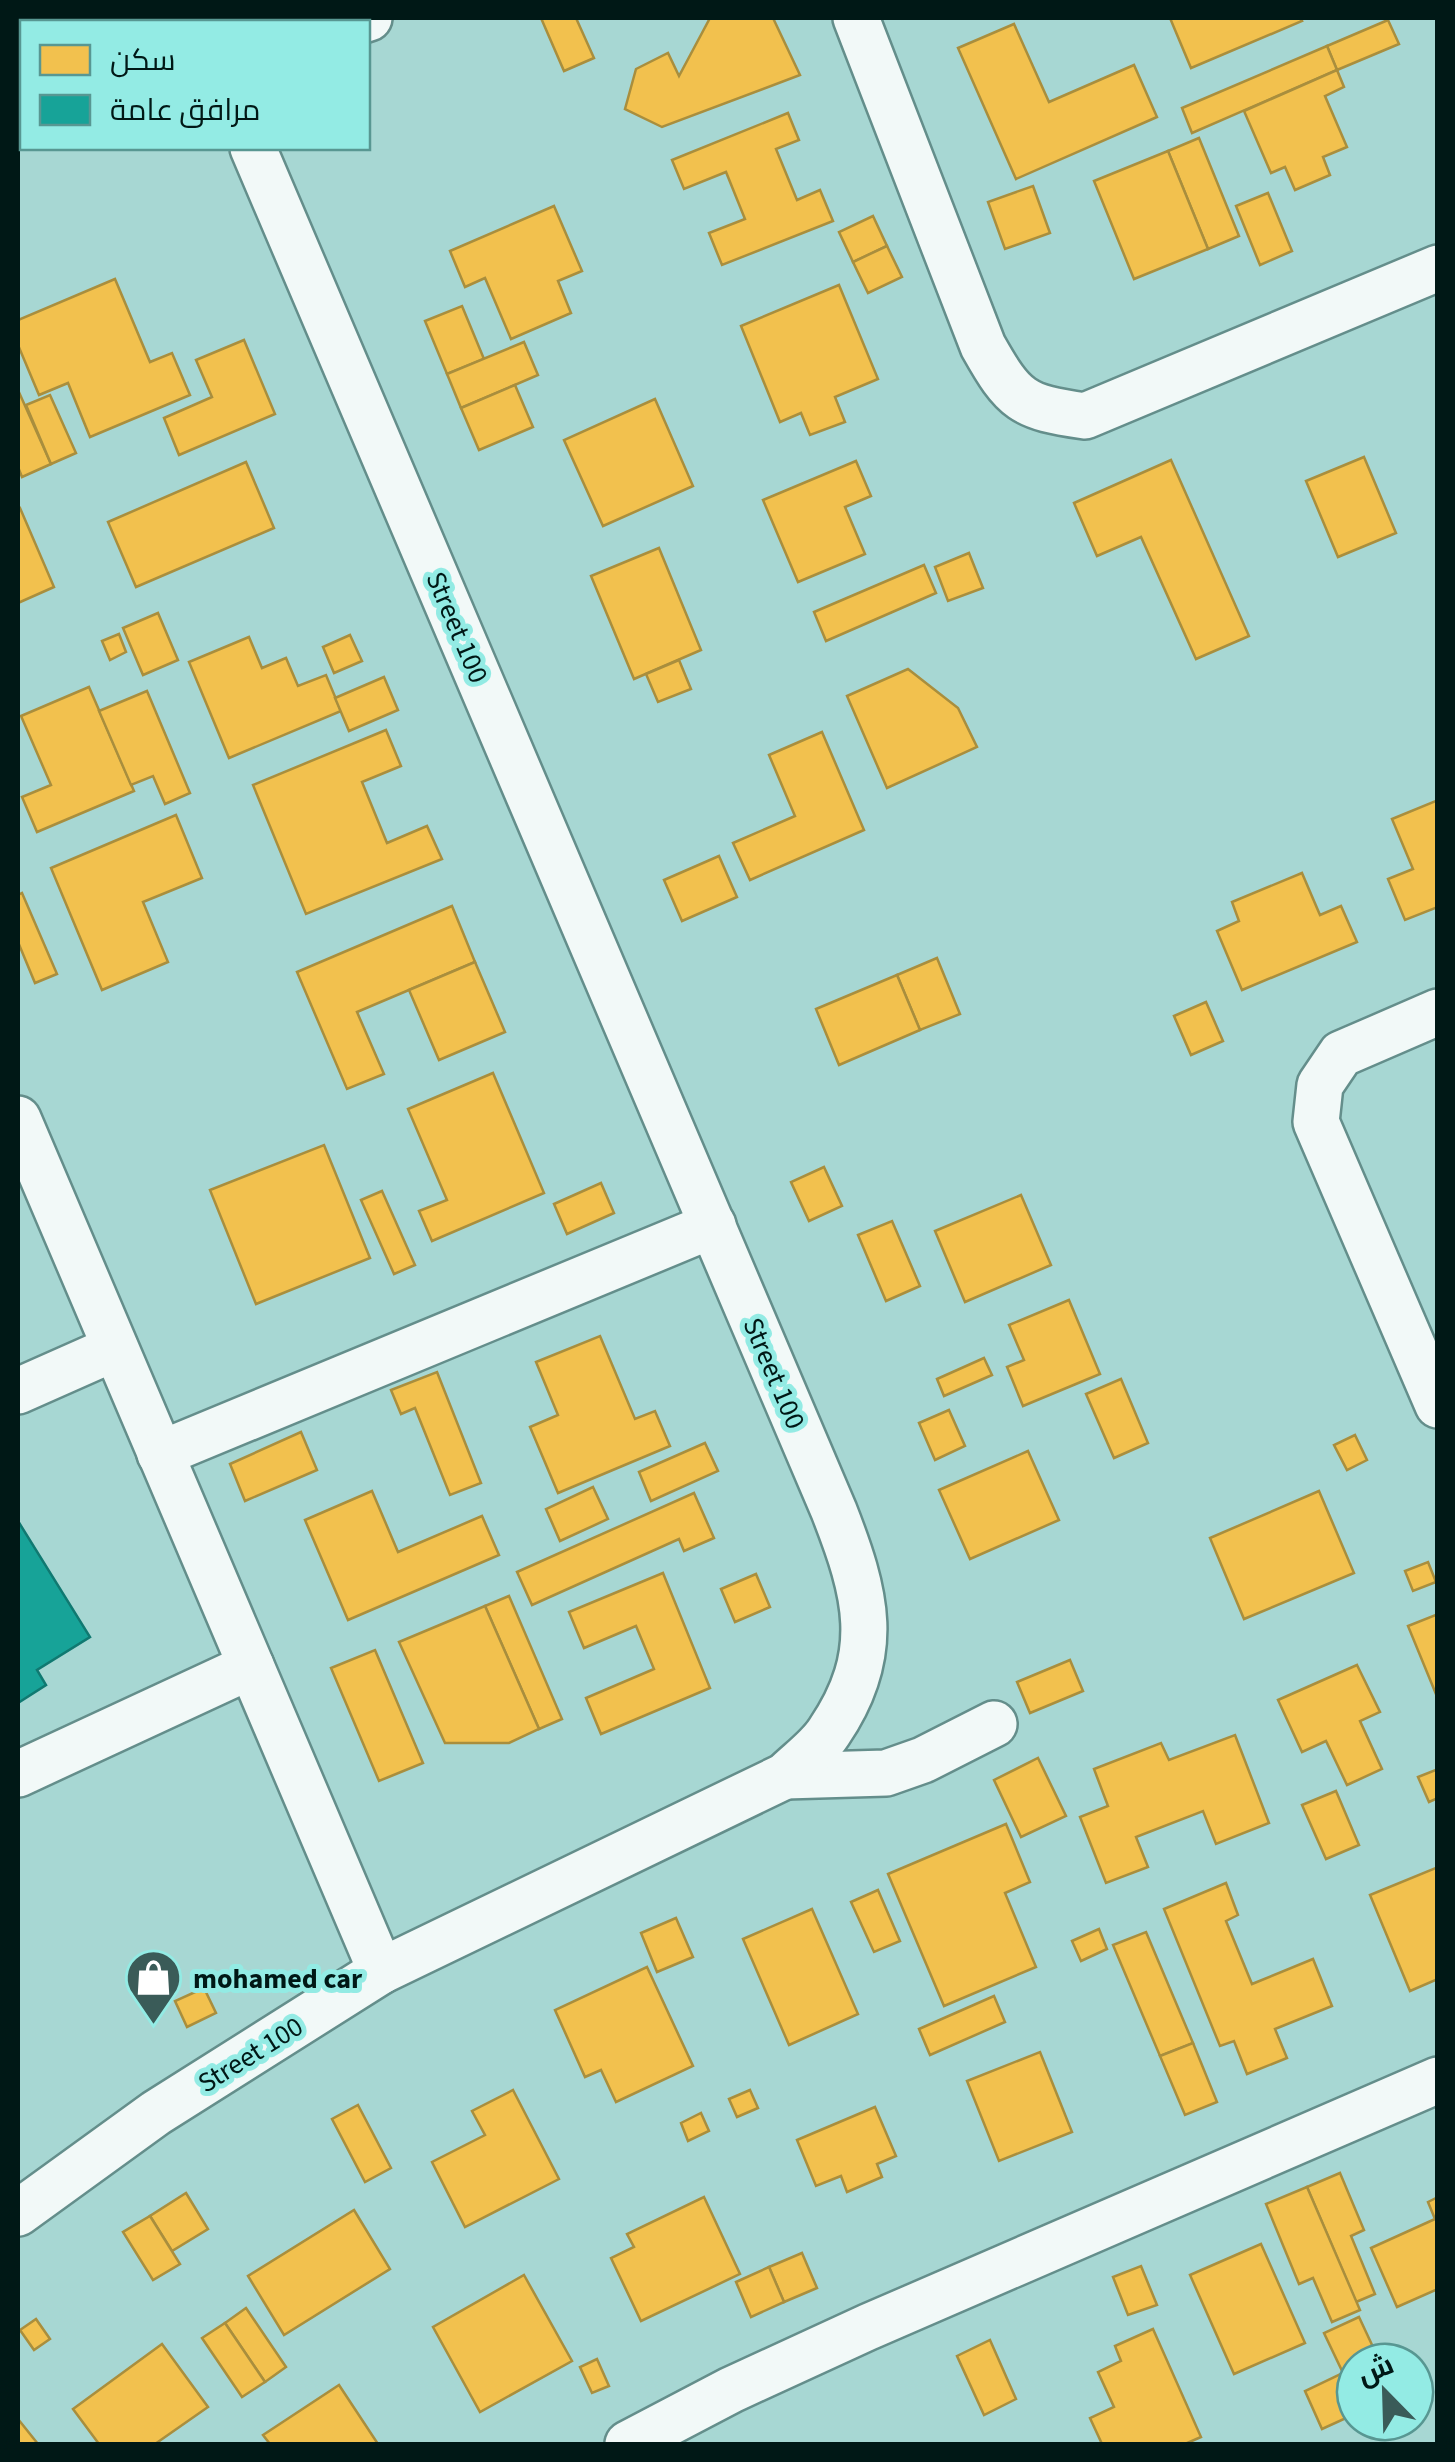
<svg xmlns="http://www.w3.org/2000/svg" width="1455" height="2462" viewBox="0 0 1455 2462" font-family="'Source Sans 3',Cairo,sans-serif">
<rect width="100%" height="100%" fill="#a7d7d3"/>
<!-- homes -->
<g fill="#f2c14e" stroke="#a98e3d" stroke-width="2.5">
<path d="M541,18H576L594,58L564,71Z"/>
<path d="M710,18H773L800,75L662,127L625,109L636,69L668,53L679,76Z"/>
<path d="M1170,18H1300L1302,21L1191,68Z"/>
<path d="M1388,20L1399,44L1337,70L1327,46Z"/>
<path d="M1014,24L1049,102L1134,65L1157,117L1016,179L958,48Z"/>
<path d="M1327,46L1337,70L1192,133L1182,108Z"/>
<path d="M1337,70L1344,87L1325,96L1347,147L1323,157L1330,175L1295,190L1285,167L1271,173L1244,111Z"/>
<path d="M788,113L799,140L776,149L797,200L820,190L833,221L722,265L709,233L745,219L726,172L684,189L672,160Z"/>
<path d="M1199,138L1239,236L1208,249L1168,151Z"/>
<path d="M1168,151L1208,249L1134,279L1094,181Z"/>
<path d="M1033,186L1050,233L1005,249L988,202Z"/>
<path d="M1268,193L1292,251L1260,265L1236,206Z"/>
<path d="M554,206L582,271L558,281L571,313L511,339L485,278L465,287L450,251Z"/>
<path d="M873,216L887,246L853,262L839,232Z"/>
<path d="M887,246L902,277L868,293L853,262Z"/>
<path d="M115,279L150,362L172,353L190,395L90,437L68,383L39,395L18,345V320Z"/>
<path d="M839,285L878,379L835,397L845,422L810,435L801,413L780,422L741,326Z"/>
<path d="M462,306L484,359L447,374L425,321Z"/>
<path d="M244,340L275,414L179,455L164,418L212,397L196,360Z"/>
<path d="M524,342L538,375L461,408L447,374Z"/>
<path d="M515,385L533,427L479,450L461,408Z"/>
<path d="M18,390L51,464L22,477L18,467Z"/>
<path d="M50,395L76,453L51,464L26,405Z"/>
<path d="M655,399L693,486L603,526L564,440Z"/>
<path d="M1364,457L1396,533L1338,557L1306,481Z"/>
<path d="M1171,460L1249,636L1196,659L1141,537L1097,556L1074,503Z"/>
<path d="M856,461L871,496L845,507L865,554L798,582L763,500Z"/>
<path d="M246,462L274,528L136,587L108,522Z"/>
<path d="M20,508L54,587L18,603V509Z"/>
<path d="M659,548L701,650L634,679L591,576Z"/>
<path d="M969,553L983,588L948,601L935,567Z"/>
<path d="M924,565L936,593L826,641L814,612Z"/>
<path d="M158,613L178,660L143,675L123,628Z"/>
<path d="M119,634L126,652L110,660L102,641Z"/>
<path d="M350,635L362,661L334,673L323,647Z"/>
<path d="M249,637L262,668L286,658L298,686L326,675L341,711L229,758L189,662Z"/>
<path d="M679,660L691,689L658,702L646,674Z"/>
<path d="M908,669L958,708L977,747L887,788L847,696Z"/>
<path d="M384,677L398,710L349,731L335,698Z"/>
<path d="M89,687L134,791L37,832L22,797L51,785L21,716Z"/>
<path d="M147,691L190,793L165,804L153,776L131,785L99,711Z"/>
<path d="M386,730L401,766L362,782L387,843L427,826L442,859L306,914L253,785Z"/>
<path d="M822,732L864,830L750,880L733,843L795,816L769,755Z"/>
<path d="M1438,800V907L1405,920L1388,879L1413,869L1392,819Z"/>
<path d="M176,815L202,878L143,902L168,962L102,990L51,868Z"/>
<path d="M719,856L737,897L682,921L664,880Z"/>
<path d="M1302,873L1320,915L1341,906L1357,942L1242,990L1217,931L1239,921L1232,902Z"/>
<path d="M22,893L57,974L35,983L18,942V895Z"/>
<path d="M452,906L475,962L357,1012L384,1074L347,1089L297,972Z"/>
<path d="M937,958L960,1014L920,1030L897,975Z"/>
<path d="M475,962L505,1032L439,1060L409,990Z"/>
<path d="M897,975L920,1030L839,1065L816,1009Z"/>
<path d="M1206,1002L1223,1041L1191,1055L1174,1016Z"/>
<path d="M493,1073L544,1193L432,1241L419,1211L447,1200L408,1109Z"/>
<path d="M324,1145L370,1258L256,1304L210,1190Z"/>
<path d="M824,1167L842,1206L809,1221L791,1182Z"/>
<path d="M601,1183L614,1213L567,1234L554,1204Z"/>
<path d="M382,1191L415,1265L394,1274L361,1200Z"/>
<path d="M1021,1195L1051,1265L965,1302L935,1231Z"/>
<path d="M892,1221L920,1286L886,1301L858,1235Z"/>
<path d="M1069,1300L1100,1374L1023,1406L1007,1367L1024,1360L1009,1325Z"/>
<path d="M600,1336L635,1419L655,1411L670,1446L558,1493L530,1427L558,1415L536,1362Z"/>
<path d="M984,1358L992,1375L944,1396L937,1379Z"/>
<path d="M437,1372L481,1483L450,1495L415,1408L401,1414L391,1390Z"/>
<path d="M1121,1379L1148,1443L1114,1458L1086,1394Z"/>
<path d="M949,1410L965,1446L935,1460L919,1423Z"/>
<path d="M301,1432L317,1470L245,1501L230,1464Z"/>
<path d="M1355,1435L1367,1460L1347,1470L1334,1445Z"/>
<path d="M705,1443L718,1471L651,1501L639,1472Z"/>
<path d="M1028,1451L1059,1520L970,1559L939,1490Z"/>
<path d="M593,1487L608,1519L560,1541L546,1509Z"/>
<path d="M372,1491L398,1552L482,1516L499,1555L348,1620L305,1520Z"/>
<path d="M1319,1491L1354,1573L1244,1619L1210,1538Z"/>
<path d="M694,1493L714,1538L684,1551L679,1539L532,1605L517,1572Z"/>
<path d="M1428,1562L1436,1582L1413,1591L1405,1571Z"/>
<path d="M663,1573L710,1688L601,1734L586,1698L654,1669L636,1626L584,1648L569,1612Z"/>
<path d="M756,1574L770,1607L735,1622L721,1589Z"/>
<path d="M509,1596L562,1719L539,1729L485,1606Z"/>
<path d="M485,1606L539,1729L509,1743H445L399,1642Z"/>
<path d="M1438,1614V1699L1408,1626Z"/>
<path d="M375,1650L423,1763L379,1781L331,1668Z"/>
<path d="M1070,1660L1083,1691L1030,1713L1017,1682Z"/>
<path d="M1357,1665L1380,1712L1360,1721L1382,1769L1347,1785L1326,1741L1302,1752L1278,1700Z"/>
<path d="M1235,1735L1269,1823L1216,1844L1203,1811L1136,1837L1148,1867L1106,1883L1080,1817L1108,1806L1094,1769L1161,1743L1169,1760Z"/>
<path d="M1038,1758L1066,1816L1021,1837L994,1780Z"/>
<path d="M1438,1769V1798L1429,1802L1418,1777Z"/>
<path d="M1336,1791L1359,1845L1326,1859L1302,1805Z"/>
<path d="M1006,1824L1030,1882L1005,1893L1036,1967L944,2006L888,1874Z"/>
<path d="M1438,1867V1979L1410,1991L1370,1895Z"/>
<path d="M1226,1883L1238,1915L1226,1921L1252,1984L1313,1959L1332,2006L1275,2029L1287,2058L1247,2074L1234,2041L1220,2046L1164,1909Z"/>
<path d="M878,1890L900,1941L874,1952L851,1902Z"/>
<path d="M812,1909L858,2014L789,2045L743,1939Z"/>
<path d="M676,1918L693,1957L657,1972L641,1933Z"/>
<path d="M1099,1929L1107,1949L1081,1961L1072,1941Z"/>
<path d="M1146,1932L1193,2043L1160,2056L1113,1945Z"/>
<path d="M647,1967L693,2066L616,2102L601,2070L585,2077L555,2010Z"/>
<path d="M204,1988L216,2013L187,2027L175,2001Z"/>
<path d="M994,1996L1005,2022L930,2055L919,2029Z"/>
<path d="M1193,2043L1217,2102L1185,2115L1160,2056Z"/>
<path d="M1040,2052L1072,2132L999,2161L967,2081Z"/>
<path d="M513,2090L559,2179L465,2227L432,2162L485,2135L472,2111Z"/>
<path d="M750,2090L758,2108L737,2117L729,2099Z"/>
<path d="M358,2105L391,2168L365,2182L332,2119Z"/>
<path d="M875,2107L896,2156L877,2164L882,2177L847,2192L841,2176L816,2186L797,2140Z"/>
<path d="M701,2113L709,2131L688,2141L681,2123Z"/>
<path d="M1340,2173L1364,2230L1351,2236L1375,2294L1356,2302L1307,2187Z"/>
<path d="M1307,2187L1360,2310L1332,2322L1313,2278L1299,2284L1266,2204Z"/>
<path d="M186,2193L208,2229L172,2251L150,2216Z"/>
<path d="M704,2197L740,2274L641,2321L611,2258L634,2247L627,2234Z"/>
<path d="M1438,2197V2289L1397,2307L1371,2248L1435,2219L1428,2202Z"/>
<path d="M354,2210L390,2269L284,2335L248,2276Z"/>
<path d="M150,2216L180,2264L153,2280L123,2232Z"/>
<path d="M1261,2244L1305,2343L1234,2374L1190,2275Z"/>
<path d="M802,2253L817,2288L784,2302L769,2267Z"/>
<path d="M1141,2266L1157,2305L1128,2315L1113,2277Z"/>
<path d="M769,2267L784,2302L751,2317L736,2282Z"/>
<path d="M524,2275L572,2361L480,2412L433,2327Z"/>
<path d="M246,2308L286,2367L265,2382L225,2323Z"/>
<path d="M1359,2317L1380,2362H1355V2414L1322,2429L1305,2391L1343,2373L1324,2333Z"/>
<path d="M36,2319L50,2339L34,2350L20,2330Z"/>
<path d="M225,2323L265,2382L242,2397L202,2338Z"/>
<path d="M1153,2329L1201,2437L1185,2444H1102L1090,2418L1114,2407L1098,2372L1121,2361L1115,2346Z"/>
<path d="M990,2340L1016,2399L984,2415L957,2356Z"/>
<path d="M162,2344L208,2407L155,2444H99L73,2409Z"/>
<path d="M597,2359L609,2386L592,2393L580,2367Z"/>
<path d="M339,2385L378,2444H270L263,2435Z"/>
<path d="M18,2419L38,2444H18Z"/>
</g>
<!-- public -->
<path fill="#17a398" stroke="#107971" stroke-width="2.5" d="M18,1521L90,1637L37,1670L46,1685L18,1703Z"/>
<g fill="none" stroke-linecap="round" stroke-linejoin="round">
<defs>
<g id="minor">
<path d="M198,18L201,22"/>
<path d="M856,18L983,346C1014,401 1022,407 1085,416L1438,268"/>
<path d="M357,22L369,18"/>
<path d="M1438,1012L1341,1054L1320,1085L1316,1122L1438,1405"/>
<path d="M18,1119L381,1971"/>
<path d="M18,1391L115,1348"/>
<path d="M160,1454L713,1225"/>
<path d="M18,1774L251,1666"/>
<path d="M785,1776L886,1773L923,1760L994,1724"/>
<path d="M18,2213L156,2113L381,1971L785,1776C799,1762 818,1749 829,1732C883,1653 866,1593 834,1511L253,148"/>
<path d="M628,2444L731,2390L868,2327L1438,2080"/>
</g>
</defs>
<!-- minor casing -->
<use href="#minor" stroke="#648e8b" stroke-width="50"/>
<!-- minor -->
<use href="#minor" stroke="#f2f9f8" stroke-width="45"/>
</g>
<!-- icons -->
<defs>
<symbol id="shop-pin" viewBox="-11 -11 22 30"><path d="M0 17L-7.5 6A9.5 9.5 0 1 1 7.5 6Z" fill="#3a5b58" stroke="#93ebe4"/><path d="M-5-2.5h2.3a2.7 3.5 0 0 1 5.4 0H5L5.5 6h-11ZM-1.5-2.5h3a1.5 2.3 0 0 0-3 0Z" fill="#fff"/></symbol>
</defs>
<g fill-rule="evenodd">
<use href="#shop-pin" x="122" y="1946" width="63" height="86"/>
</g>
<g text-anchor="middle" stroke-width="10" stroke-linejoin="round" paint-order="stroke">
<!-- street labels -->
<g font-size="28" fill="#001816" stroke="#93ebe4">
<text transform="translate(458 627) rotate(67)" y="10">Street 100</text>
<text transform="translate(775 1373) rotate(67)" y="10">Street 100</text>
<text transform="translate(250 2054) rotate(-32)" y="10">Street 100</text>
</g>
<!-- poi labels -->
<g font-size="28" font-weight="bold" fill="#001816" stroke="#93ebe4" text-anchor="start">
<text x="193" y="1988">mohamed car</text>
</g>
</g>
<!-- border -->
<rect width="1455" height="2462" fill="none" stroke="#001816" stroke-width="40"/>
<!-- legend -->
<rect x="20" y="20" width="350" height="130" fill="#93ebe4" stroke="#589792" stroke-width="2.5"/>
<rect x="40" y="45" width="50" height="30" fill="#f2c14e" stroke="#589792" stroke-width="2.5"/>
<text x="110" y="70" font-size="30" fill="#001816">سكن</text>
<rect x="40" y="95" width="50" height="30" fill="#17a398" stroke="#589792" stroke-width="2.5"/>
<text x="110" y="120" font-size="30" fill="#001816">مرافق عامة</text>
<!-- north arrow -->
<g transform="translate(1385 2392) rotate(337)"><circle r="48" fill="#93ebe4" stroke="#589792" stroke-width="2.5"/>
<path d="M0-8L18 38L0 25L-18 38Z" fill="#3a5b58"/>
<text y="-15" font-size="28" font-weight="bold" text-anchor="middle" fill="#001816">ش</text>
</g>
</svg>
